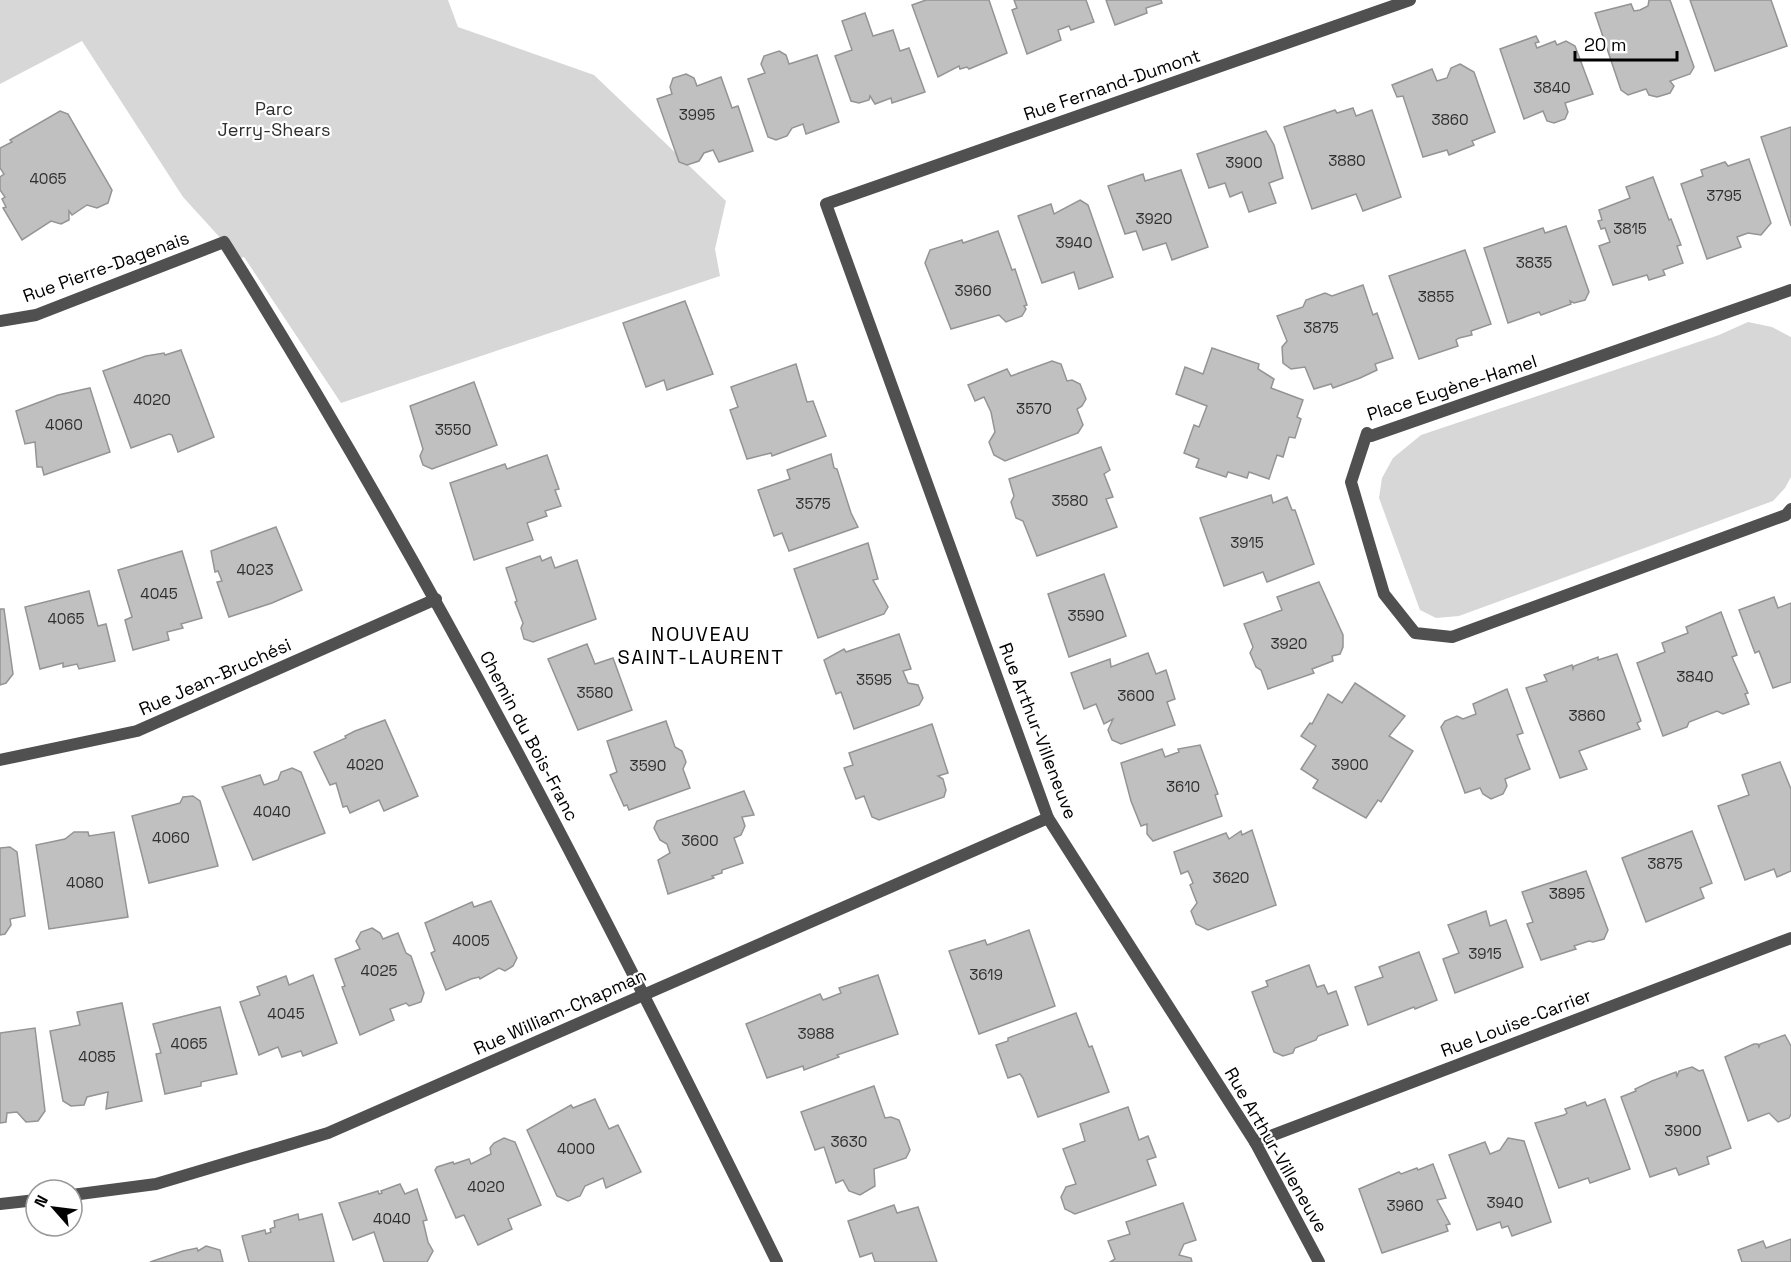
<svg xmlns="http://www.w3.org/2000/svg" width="1791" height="1262" viewBox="0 0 1791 1262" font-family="'Space Grotesk',sans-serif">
<rect width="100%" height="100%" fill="#fff"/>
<!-- green -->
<g fill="#d7d7d7">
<path d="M0,0H448L458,27L594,75L726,201L715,249L720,276L341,403L244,257L235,260L224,242L183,197L82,41L0,84Z"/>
<path d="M1748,322L1772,327L1791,337V477L1785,488L1773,501L1459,616L1436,618L1420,610L1379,498L1382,478L1393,458L1421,435L1719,335Z"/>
</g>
<!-- building -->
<g fill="#c0c0c0" stroke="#949494" stroke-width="1.5">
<path d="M926,0H989L1007,53L969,69L967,67L960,69L959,66L938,77L912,5Z"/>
<path d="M1014,0H1086L1094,22L1071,30L1069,26L1058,30L1061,40L1027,54L1012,10L1017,8Z"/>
<path d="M1106,0H1161L1162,3L1146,8L1147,13L1115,25Z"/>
<path d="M1649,0H1670L1694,67L1690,74L1670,81L1674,86L1670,93L1657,97L1649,95L1646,89L1628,95L1621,90L1595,13L1631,4L1634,11L1640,10L1648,6Z"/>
<path d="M1690,0H1771L1787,46L1715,71Z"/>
<path d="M865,13L873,36L893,30L900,51L909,48L925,92L892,103L891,98L875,104L870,96L869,100L859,103L851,101L835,56L852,50L842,21Z"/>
<path d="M1536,36L1539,42L1535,43L1537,48L1555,41L1557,45L1566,41L1575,46L1593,94L1565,103L1568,112L1565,119L1554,123L1547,121L1543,111L1524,119L1500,49Z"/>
<path d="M779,51L786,55L789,64L817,55L839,122L806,134L803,124L792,128L787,136L776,140L768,137L748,79L765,73L761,64L764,56Z"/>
<path d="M1460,64L1474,72L1495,132L1472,141L1474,145L1449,155L1447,150L1423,157L1403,96L1397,97L1392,85L1432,69L1437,81L1447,78L1451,68Z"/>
<path d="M686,74L694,78L697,86L721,77L732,108L738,106L753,151L719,162L713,150L704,153L699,161L687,165L679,162L657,99L672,94L670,87L673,78Z"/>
<path d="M1353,108L1356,116L1372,110L1401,197L1363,211L1356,194L1312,209L1284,127L1335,110L1337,113Z"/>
<path d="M60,111L68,114L112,190L108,203L97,208L87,205L72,215L69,211V220L61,224L51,221L22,240L3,208L6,207L2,199L5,197L0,190V177L4,174L0,168V148L12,142L10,140Z"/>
<path d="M1791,127V226L1761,137Z"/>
<path d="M1266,131L1274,145L1283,178L1269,183L1276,203L1249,212L1242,192L1230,197L1225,183L1209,188L1197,154Z"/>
<path d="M1749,159L1771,223L1761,235L1748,233L1737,237L1741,247L1707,259L1681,184L1703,176L1701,170L1725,162L1728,166Z"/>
<path d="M1181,170L1208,247L1172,260L1166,243L1143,250L1136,231L1125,234L1108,186L1143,174L1145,181Z"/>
<path d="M1653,177L1669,220L1671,219L1681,245L1677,246L1683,263L1663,270L1665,275L1649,280L1647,275L1613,285L1599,246L1610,242L1605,228L1601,229L1598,221L1602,220L1599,210L1630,198L1626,187Z"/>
<path d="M1080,200L1088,205L1113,277L1079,289L1074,272L1042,283L1018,216L1051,204L1054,214Z"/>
<path d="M1566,226L1589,292L1585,300L1574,303L1570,301L1571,304L1541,315L1539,312L1508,323L1484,248L1543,228L1545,233Z"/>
<path d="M998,231L1012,270L1015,269L1027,305L1024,306L1026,309L1022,316L1006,322L999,315L951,329L925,263L930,250L962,240L963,243Z"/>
<path d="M1465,250L1491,324L1471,331L1472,335L1459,338L1456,340L1458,346L1419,359L1389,276Z"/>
<path d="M1363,285L1373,315L1377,313L1393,358L1375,364L1377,370L1360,378L1333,388L1331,384L1314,389L1305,367L1291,369L1283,363L1282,347L1287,341L1277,316L1303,307L1306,300L1325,293L1332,296Z"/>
<path d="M685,301L713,374L667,390L664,380L646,387L623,323Z"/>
<path d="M1212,348L1259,364L1258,369L1274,379L1271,388L1303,400L1297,417L1301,419L1295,438L1289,437L1283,457L1277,455L1269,479L1249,472L1247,478L1228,472L1226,477L1196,467L1199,459L1184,453L1194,425L1199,427L1207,406L1176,394L1185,367L1203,374Z"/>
<path d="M181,350L214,437L178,452L172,435L169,434L131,448L103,371L146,356L164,353L165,355Z"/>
<path d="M1052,361L1061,364L1067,381L1072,380L1080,384L1086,399L1082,406L1077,409L1083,425L1078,433L1005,461L994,455L989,442L995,432L991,412L984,397L975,401L968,385L1007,369L1011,376Z"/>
<path d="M796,364L807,402L813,401L826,436L772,456L771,453L747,459L730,410L738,407L731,387Z"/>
<path d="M474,382L497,445L432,469L423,465L420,456L423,449L410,406Z"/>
<path d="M90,388L110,452L44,475L42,467H37L35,442L25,444L16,411L58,395Z"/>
<path d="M1101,447L1110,470L1104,474L1113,497L1106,499L1117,527L1037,556L1023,521L1016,518L1011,502L1014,496L1009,479Z"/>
<path d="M831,454L834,468L837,469L851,513L858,527L789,551L782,533L774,536L758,490L790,479L787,470Z"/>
<path d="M547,455L559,489L555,490L561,506L545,511L547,516L527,523L533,540L474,560L450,483L505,464L507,469Z"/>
<path d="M1271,495L1273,503L1287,497L1292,510H1295L1314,564L1267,582L1263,572L1224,586L1200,518Z"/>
<path d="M276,527L302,590L272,603L229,617L217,582L222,581L218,571L215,572L211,551Z"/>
<path d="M868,543L878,579L873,580L888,607L884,614L818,638L794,569Z"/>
<path d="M182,551L202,618L181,624L183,628L167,632L169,640L133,650L125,620L132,617L118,570Z"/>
<path d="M540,556L542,561L551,557L555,568L577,560L596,619L533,642L524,639L521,628L523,623L515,602L517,601L506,568Z"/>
<path d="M1104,574L1126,636L1069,657L1048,594Z"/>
<path d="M1319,582L1343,635V647L1340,654L1332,656L1333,661L1312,669L1314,673L1268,689L1261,670L1256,667L1250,653L1253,647L1244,624L1282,610L1277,597Z"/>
<path d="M89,591L98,626L106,624L115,661L79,669L77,664L63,667V663L40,669L25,607Z"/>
<path d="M1774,597L1778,608L1791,603V682L1773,688L1759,651L1755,653L1739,610Z"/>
<path d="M0,609H4L13,674L6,683L0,685Z"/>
<path d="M1721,612L1737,655L1732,657L1748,693L1745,694L1749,704L1723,714L1717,711L1689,722L1687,727L1663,736L1637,663L1665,652L1662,643L1688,633L1686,627Z"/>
<path d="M899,634L911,669L903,671L908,683L918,685L923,698L919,705L854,729L841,692L836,694L824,660L844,649L846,652Z"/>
<path d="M587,644L595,664L613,658L632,710L578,730L548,659Z"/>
<path d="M1148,653L1156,674L1166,670L1175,699L1167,702L1175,725L1121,744L1112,740L1108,730L1113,719L1104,724L1096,704L1084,709L1071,673L1110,659L1111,667Z"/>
<path d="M1617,654L1641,721L1637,723L1640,729L1579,751L1587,769L1560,778L1526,688L1547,681L1544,675L1572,665L1573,669L1574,666L1598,657V660Z"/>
<path d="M1355,683L1405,716L1389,736L1413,751L1381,802L1378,800L1366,818L1313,788L1318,780L1301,769L1316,746L1301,736L1310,723L1312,724L1328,694L1342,703Z"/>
<path d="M1507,689L1523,733L1517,735L1530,769L1505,779L1507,786L1503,794L1491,799L1483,794L1480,788L1465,793L1441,727L1445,721L1457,716L1463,719L1476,714L1473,704Z"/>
<path d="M385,720L418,796L384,811L379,800L350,813L347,806L343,807L336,783L330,785L314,752L346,738L345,736L355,731Z"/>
<path d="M666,721L675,747L682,751L686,762L683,769L690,788L629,810L627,805L624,806L610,775L617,772L607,741Z"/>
<path d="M932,724L948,773L938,776L943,779L946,790L944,797L879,820L872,817L864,796L856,799L844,768L853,765L849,753Z"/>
<path d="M1200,745L1218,794L1215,795L1222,816L1153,841L1147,834V824L1141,826L1131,801L1121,763L1162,749L1165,757L1179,752L1178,749Z"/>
<path d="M1780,762L1791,789V871L1777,877L1774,869L1745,880L1718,806L1749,795L1742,775Z"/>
<path d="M292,768L301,772L325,833L253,860L222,787L260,775L264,785L278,780L281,772Z"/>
<path d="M744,791L754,815L742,817L745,826L741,835L734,838L743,863L722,870V873L712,876L714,878L668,894L658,860L670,853L667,844L660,840L654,828L657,821Z"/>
<path d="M193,796L200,801L218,866L149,883L132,816L180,803L183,797Z"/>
<path d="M1252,830L1276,905L1208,930L1196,924L1191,911L1197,903L1190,885L1193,883L1188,871L1181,874L1174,852L1226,833L1229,839L1241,831L1242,835Z"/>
<path d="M1692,831L1712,883L1700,888L1704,898L1646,922L1622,858Z"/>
<path d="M74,832H88L89,836L114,832L128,917L49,929L36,845L65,839Z"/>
<path d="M10,847L17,852L25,916L10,919L11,925L5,934L0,935V848Z"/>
<path d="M1586,871L1608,930L1604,939L1593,942L1589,941L1574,946L1576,949L1541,960L1527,924L1533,922L1522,892Z"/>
<path d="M491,901L517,958L513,966L505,971L499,968L480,979L479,977L471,979L446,990L431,953L435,951L425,923L472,902L474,907Z"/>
<path d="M1486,911L1490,926L1506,920L1523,967L1455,993L1443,959L1459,953L1448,925Z"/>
<path d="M372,928L380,933L383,939L398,933L406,953L411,956L424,993L421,1002L409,1006L406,1003L390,1009L394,1020L360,1035L342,987L345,986L335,959L360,949L356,941L361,932Z"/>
<path d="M1029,930L1055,1006L979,1034L949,951L985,940L987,945Z"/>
<path d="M1419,952L1437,1000L1415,1009L1414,1007L1368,1025L1355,987L1383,977L1379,967Z"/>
<path d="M1309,965L1317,987L1324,985L1328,994L1336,991L1348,1025L1318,1036L1316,1040L1295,1048L1293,1053L1283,1056L1274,1052L1252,992L1268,986L1266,981Z"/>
<path d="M313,975L337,1043L303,1056L301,1051L282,1057L278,1047L259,1055L240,1002L260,995L257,987L286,976L289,985Z"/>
<path d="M878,975L898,1034L837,1055L839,1057L804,1070L803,1066L767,1078L746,1024L820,994L823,1000L831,997L841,993L839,988Z"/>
<path d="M122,1003L142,1101L106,1109L108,1092L87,1097L84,1105L71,1106L63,1101L50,1031L80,1025L77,1012Z"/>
<path d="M220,1007L237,1074L201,1082V1086L165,1094L156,1054L161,1053L153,1024Z"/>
<path d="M1076,1013L1089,1047L1092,1046L1109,1092L1038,1117L1023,1078L1020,1074L1008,1078L996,1045L1008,1041V1038Z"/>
<path d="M35,1028L45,1111L38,1121L26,1122L17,1112L7,1113L6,1122L0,1123V1033Z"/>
<path d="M1785,1035L1791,1046V1114L1789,1118L1778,1122L1769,1113L1748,1121L1725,1057L1754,1044H1758L1759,1047L1760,1044Z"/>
<path d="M1692,1067L1699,1071L1703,1070L1731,1148L1707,1157L1709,1164L1679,1175L1676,1168L1650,1177L1621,1097L1636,1091L1635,1089L1652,1081L1676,1072L1677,1076L1679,1071Z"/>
<path d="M874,1086L885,1118L891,1117L899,1120L910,1150L906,1158L874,1169L875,1186L860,1195L849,1191L843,1180L836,1183L824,1147L815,1150L801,1112Z"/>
<path d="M595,1099L609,1129L618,1125L641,1172L606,1188L603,1178L585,1186L580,1196L568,1201L557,1196L527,1130L571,1105L573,1108Z"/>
<path d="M1605,1099L1630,1169L1590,1183L1588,1178L1559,1188L1535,1123L1564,1115L1567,1113L1565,1109L1585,1102L1587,1106Z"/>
<path d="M1128,1107L1139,1140L1148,1136L1156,1157L1147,1160L1156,1185L1075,1214L1065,1209L1061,1197L1066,1187L1076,1184L1063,1149L1085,1141L1080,1124Z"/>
<path d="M504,1138L515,1142L541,1205L508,1219L512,1229L478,1245L464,1215L456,1218L435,1170L437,1167L453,1162L454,1164L469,1159L471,1164L491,1154L490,1148L494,1143Z"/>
<path d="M1508,1138L1524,1141L1551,1222L1512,1236L1508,1226L1502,1228L1500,1222L1477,1230L1449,1155L1485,1142L1490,1154L1500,1150Z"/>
<path d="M1433,1164L1446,1198L1437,1200L1450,1224L1446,1225L1448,1231L1382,1253L1359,1189L1399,1172L1401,1174L1417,1168L1418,1170Z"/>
<path d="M400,1184L405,1194L417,1189L427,1220L423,1221L428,1242L433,1251L427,1262H384L374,1232L353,1240L339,1203L378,1191L379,1194L382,1193L381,1191Z"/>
<path d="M1183,1203L1196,1240L1184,1244L1179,1255L1191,1258L1192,1262H1110L1115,1259L1108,1241L1130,1234L1126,1222Z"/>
<path d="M894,1205L897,1213L918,1207L937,1262H875L872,1253L860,1257L848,1221Z"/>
<path d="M298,1214L299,1220L322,1214L334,1262H249L242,1236L265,1230L266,1234L271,1232L270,1229L275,1227L274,1221Z"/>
<path d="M1791,1239V1262H1742L1738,1250L1763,1241L1766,1248Z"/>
<path d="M206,1246L220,1250L223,1262H150L183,1251L197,1248L198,1251Z"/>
</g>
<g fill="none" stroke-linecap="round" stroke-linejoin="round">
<!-- street -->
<g stroke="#505050" stroke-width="12">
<path d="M1791,290L1371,436L1367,433L1351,482L1384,594L1415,633L1452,637L1786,515L1791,509"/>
<path d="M0,321L36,315L224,242C430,570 606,915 777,1262"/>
<path d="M0,760L137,731L436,599"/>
<path d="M1255,1142L1791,938"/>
<path d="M72,1195L156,1184L328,1133L1048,818"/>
<path d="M0,1204L36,1200"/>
<path d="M1319,1262L1255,1142L1048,818L826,204L1410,0"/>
</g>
</g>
<g text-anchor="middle" stroke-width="4.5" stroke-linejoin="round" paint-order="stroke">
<!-- number labels -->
<g font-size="15" fill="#303030">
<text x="1552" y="93">3840</text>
<text x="697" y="120">3995</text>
<text x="1450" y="125">3860</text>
<text x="1347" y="166">3880</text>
<text x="1244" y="168">3900</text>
<text x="48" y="184">4065</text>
<text x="1724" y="201">3795</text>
<text x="1154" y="224">3920</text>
<text x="1630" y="234">3815</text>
<text x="1074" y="248">3940</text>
<text x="1534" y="268">3835</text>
<text x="973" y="296">3960</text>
<text x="1436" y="302">3855</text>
<text x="1321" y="333">3875</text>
<text x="152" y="405">4020</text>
<text x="1034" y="414">3570</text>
<text x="64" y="430">4060</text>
<text x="453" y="435">3550</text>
<text x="1070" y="506">3580</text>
<text x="813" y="509">3575</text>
<text x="1247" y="548">3915</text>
<text x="255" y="575">4023</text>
<text x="159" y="599">4045</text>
<text x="1086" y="621">3590</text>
<text x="66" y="624">4065</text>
<text x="1289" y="649">3920</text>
<text x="1695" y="682">3840</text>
<text x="874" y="685">3595</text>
<text x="595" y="698">3580</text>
<text x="1136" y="701">3600</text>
<text x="1587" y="721">3860</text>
<text x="365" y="770">4020</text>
<text x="1350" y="770">3900</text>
<text x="648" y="771">3590</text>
<text x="1183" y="792">3610</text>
<text x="272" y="817">4040</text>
<text x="171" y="843">4060</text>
<text x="700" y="846">3600</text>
<text x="1665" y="869">3875</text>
<text x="1231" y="883">3620</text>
<text x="85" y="888">4080</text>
<text x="1567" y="899">3895</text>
<text x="471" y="946">4005</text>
<text x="1485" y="959">3915</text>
<text x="379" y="976">4025</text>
<text x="986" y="980">3619</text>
<text x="286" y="1019">4045</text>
<text x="816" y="1039">3988</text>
<text x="189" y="1049">4065</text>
<text x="97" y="1062">4085</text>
<text x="1683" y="1136">3900</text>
<text x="849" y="1147">3630</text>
<text x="576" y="1154">4000</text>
<text x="486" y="1192">4020</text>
<text x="1505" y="1208">3940</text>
<text x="1405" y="1211">3960</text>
<text x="392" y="1224">4040</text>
</g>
<!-- street labels -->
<g font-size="18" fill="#000" stroke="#fff">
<text transform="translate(1112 85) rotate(-19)" y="6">Rue Fernand-Dumont</text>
<text transform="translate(106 267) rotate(-20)" y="6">Rue Pierre-Dagenais</text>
<text transform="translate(1452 388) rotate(-18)" y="6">Place Eugène-Hamel</text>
<text transform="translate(215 677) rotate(-24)" y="6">Rue Jean-Bruchési</text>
<text transform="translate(1038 731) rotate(69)" y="6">Rue Arthur-Villeneuve</text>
<text transform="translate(529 736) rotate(62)" y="6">Chemin du Bois-Franc</text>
<text transform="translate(560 1012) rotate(-24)" y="6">Rue William-Chapman</text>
<text transform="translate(1516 1023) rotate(-21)" y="6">Rue Louise-Carrier</text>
<text transform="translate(1276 1150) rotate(60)" y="6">Rue Arthur-Villeneuve</text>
</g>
<!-- park labels -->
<g font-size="18" fill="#2e2e2e" stroke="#fff">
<text x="274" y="115">Parc<tspan x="274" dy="21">Jerry-Shears</tspan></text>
</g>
<!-- neighbourhood labels -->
<g font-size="20" letter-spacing="1.5" fill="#000" stroke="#fff">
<text x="701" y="641">NOUVEAU<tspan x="701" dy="23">SAINT-LAURENT</tspan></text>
</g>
</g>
<!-- north arrow -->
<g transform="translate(54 1208) rotate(298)"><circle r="28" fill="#ffffff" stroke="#999999" stroke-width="1.5"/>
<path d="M0-4.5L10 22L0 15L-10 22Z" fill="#000000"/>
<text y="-9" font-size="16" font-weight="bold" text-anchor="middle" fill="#000000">N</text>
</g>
<!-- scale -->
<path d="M1575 51v9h102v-9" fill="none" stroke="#000000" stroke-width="3"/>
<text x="1584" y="51" font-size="18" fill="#000000" stroke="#ffffff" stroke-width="4.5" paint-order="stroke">20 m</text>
</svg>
